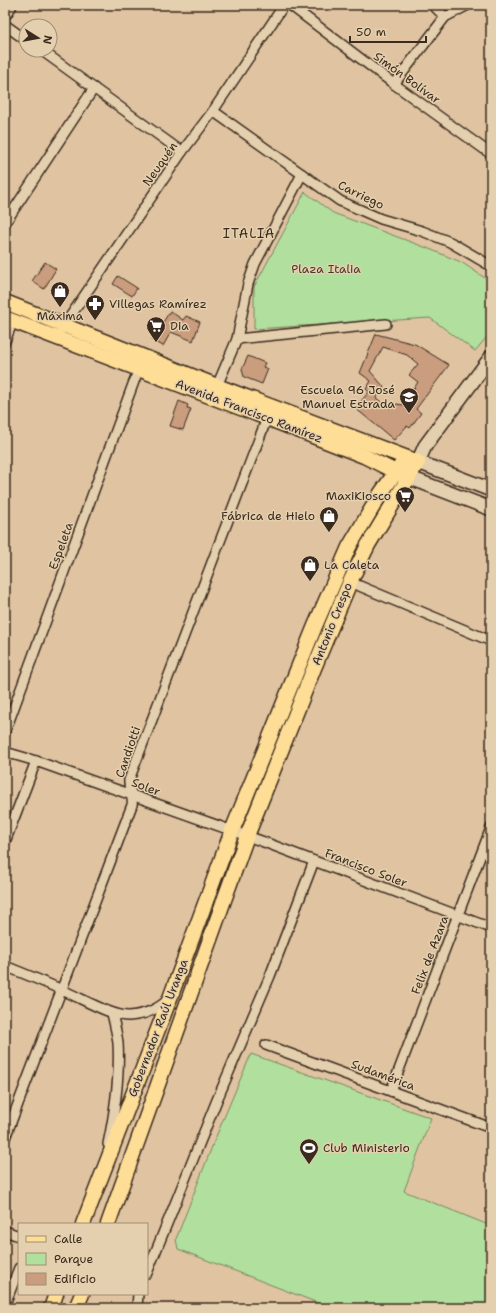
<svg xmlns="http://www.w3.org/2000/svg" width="496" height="1313" viewBox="0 0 496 1313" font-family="'Shantell Sans',sans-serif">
<rect width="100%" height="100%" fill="#e0c4a2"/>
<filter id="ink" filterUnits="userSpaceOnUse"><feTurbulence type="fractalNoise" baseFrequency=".025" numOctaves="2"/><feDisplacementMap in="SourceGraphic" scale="8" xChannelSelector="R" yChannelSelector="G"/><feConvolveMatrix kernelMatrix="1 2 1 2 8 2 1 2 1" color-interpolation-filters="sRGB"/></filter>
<g filter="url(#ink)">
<!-- green -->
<g fill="#b1df9e" stroke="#76845e">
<path d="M305,192L333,213L427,248L461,262L491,282V332L475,351L430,318L254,329V287Z"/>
<path d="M251,1054L431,1118L404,1191L491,1226V1308H331L178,1249L176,1239L215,1139Z"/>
</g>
<!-- building -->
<g fill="#c99d7e" stroke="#3b2a1e" fill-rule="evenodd">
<path d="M45,262L56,269L44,289L32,281Z"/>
<path d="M118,276L137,288L132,296L113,284Z"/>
<path d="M170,311L183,320L186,316L200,322L193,341L171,332L163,346L152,340Z"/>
<path d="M376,334L415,344L449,365L416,409L421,413L410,428L407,426L394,440L355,408L369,392L366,389L371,381L360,373ZM383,347L407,355L418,364L409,375L418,382L403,405L397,404L390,408L376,398L384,387L370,371Z"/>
<path d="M248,356L265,363L263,367L268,369L262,384L244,377L242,369Z"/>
<path d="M179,401L188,405L187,408L191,409L183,430L170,426Z"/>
</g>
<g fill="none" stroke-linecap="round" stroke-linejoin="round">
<defs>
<g id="street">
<path d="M290,5L394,84L491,154"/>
<path d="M433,5L445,17"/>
<path d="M5,25L26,40"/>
<path d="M41,50L182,152"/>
<path d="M394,84L445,17L468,5"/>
<path d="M213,111L340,201L381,219L422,231L450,242L491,266"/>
<path d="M5,223L94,88"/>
<path d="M61,330L182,152L213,111L284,5"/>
<path d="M237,339L386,324"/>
<path d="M5,341L13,321"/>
<path d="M217,386L237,339L248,284L255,264L302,174"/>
<path d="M350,582L491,641"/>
<path d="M5,732L139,368"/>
<path d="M5,752L36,761L264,842L491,928"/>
<path d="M5,842L36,761"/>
<path d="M5,966C25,974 45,982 64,991C81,998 111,1016 129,1016C145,1015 156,1010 168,1000"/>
<path d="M266,1045L491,1128"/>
<path d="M391,1091L491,828"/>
<path d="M5,1138L132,805C134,797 128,789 129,780L267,418"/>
<path d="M108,1144C115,1111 120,1077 118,1043C117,1033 114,1023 112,1013"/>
<path d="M5,1231L19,1236"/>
<path d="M147,1273L217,1100L270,976L314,861"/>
<path d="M5,1304L19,1268"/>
<path d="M137,1308L138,1294"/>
</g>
<g id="secondary">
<path d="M5,13L10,5"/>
<path d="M491,357L425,446L418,462L491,490"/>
<path d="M408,477L491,509"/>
</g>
<g id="primary">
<path d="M5,302L217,386L418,462L368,545L350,582L314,668L247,836L108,1224"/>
<path d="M5,318L267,418L364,456L404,476"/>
<path d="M83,1224L170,998L232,831L315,626L349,547L381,493L406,458"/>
<path d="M51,1308L56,1294"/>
<path d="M76,1308L82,1294"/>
</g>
</defs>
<!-- street casing -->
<use href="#street" stroke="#3b2a1e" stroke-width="12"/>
<!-- secondary casing -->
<use href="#secondary" stroke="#3b2a1e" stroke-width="16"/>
<!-- primary casing -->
<use href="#primary" stroke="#3b2a1e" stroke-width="17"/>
<!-- street -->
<use href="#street" stroke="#e4d0ae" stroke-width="9"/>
<!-- secondary -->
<use href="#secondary" stroke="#e4d0ae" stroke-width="13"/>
<!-- primary -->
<use href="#primary" stroke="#fedd96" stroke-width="14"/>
</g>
</g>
<!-- icons -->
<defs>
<symbol id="shop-pin" viewBox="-11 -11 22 30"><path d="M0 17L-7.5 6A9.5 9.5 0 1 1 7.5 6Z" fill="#3b2a1e" stroke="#e4d0ae"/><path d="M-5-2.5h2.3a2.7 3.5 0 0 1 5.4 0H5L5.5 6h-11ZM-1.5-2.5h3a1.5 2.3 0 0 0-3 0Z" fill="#fff"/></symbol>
<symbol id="pharmacy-pin" viewBox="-11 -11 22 30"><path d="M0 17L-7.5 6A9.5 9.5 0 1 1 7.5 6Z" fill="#3b2a1e" stroke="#e4d0ae"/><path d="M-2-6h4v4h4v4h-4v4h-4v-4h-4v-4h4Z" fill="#fff"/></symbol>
<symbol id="supermarket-pin" viewBox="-11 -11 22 30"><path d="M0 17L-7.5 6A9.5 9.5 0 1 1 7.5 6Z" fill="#3b2a1e" stroke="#e4d0ae"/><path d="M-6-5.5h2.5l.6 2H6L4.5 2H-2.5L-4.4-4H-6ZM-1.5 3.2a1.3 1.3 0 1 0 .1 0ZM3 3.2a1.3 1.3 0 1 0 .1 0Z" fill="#fff"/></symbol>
<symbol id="school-pin" viewBox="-11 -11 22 30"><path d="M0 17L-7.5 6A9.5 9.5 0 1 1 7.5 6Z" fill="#3b2a1e" stroke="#e4d0ae"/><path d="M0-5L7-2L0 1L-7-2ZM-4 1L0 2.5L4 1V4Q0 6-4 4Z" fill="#fff"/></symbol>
<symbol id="stadium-pin" viewBox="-11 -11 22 30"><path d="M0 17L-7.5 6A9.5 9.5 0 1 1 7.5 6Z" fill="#3b2a1e" stroke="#e4d0ae"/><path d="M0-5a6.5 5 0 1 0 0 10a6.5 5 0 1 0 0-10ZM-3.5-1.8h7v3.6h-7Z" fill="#fff"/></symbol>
</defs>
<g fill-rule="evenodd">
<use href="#shop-pin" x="49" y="280" width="22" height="30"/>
<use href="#pharmacy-pin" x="84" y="293" width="22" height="30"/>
<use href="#supermarket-pin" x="145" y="315" width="22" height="30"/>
<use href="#school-pin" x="398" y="386" width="22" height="30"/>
<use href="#supermarket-pin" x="394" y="485" width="22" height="30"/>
<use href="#shop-pin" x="318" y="505" width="22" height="30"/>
<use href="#shop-pin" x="299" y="554" width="22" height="30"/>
<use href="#stadium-pin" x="298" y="1137" width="22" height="30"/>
</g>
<g text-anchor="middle" stroke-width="3" stroke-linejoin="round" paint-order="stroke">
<!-- street labels -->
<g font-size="12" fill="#3b2a1e" stroke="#e4d0ae">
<text transform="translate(407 78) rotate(36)" y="4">Simón Bolívar</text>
<text transform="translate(160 164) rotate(-55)" y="4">Neuquén</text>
<text transform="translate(361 195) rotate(26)" y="4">Carriego</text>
<text transform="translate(249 411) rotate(21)" y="4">Avenida Francisco Ramírez</text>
<text transform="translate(61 546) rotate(-70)" y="4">Espeleta</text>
<text transform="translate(332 624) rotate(-68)" y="4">Antonio Crespo</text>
<text transform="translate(128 752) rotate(-71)" y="4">Candiotti</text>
<text transform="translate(146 787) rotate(21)" y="4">Soler</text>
<text transform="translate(366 868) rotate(21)" y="4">Francisco Soler</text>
<text transform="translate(430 955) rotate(-69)" y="4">Felix de Azara</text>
<text transform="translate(158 1028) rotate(-69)" y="4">Gobernador Raúl Uranga</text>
<text transform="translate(383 1075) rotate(20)" y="4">Sudamérica</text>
</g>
<!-- park labels -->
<g font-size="12" fill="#473c2b" stroke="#e4d0ae">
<text x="326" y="273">Plaza Italia</text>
</g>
<!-- poi labels -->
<g font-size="12" fill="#3b2a1e" stroke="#e4d0ae" text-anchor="start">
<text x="109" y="308">Villegas Ramírez</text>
<text x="60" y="320" text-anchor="middle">Máxima</text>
<text x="170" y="330">Dia</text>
<text x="395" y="394" text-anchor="end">Escuela 96 José<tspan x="395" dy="14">Manuel Estrada</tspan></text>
<text x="391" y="500" text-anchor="end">MaxiKiosco</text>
<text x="315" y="520" text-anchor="end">Fábrica de Hielo</text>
<text x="324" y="569">La Caleta</text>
<text x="323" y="1152">Club Ministerio</text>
</g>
<!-- neighbourhood labels -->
<g font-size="13" letter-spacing="1" fill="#3b2a1e" stroke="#e4d0ae">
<text x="249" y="238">ITALIA</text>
</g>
</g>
<!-- margin -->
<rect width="496" height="1313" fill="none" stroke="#e4d0ae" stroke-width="20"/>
<rect x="10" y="10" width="476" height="1293" fill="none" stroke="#3b2a1e" stroke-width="1.5" filter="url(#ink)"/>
<!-- legend -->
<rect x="18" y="1223" width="130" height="72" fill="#e4d0ae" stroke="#a08e74"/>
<rect x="26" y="1236" width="20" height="6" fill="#fedd96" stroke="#a08e74"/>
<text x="54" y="1243" font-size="12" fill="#3b2a1e">Calle</text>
<rect x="26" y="1253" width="20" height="12" fill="#b1df9e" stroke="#a08e74"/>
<text x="54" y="1263" font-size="12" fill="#3b2a1e">Parque</text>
<rect x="26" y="1273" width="20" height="12" fill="#c99d7e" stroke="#a08e74"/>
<text x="54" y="1283" font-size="12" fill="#3b2a1e">Edificio</text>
<!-- north arrow -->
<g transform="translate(38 38) rotate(101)"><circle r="19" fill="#e4d0ae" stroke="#a08e74"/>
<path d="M0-3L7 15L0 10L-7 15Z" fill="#3b2a1e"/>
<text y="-6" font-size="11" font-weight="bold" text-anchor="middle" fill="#3b2a1e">N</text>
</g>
<!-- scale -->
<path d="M350 36v6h76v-6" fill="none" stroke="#3b2a1e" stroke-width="2"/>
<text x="356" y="36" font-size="12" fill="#3b2a1e" stroke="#e4d0ae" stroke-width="3" paint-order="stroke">50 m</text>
</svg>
